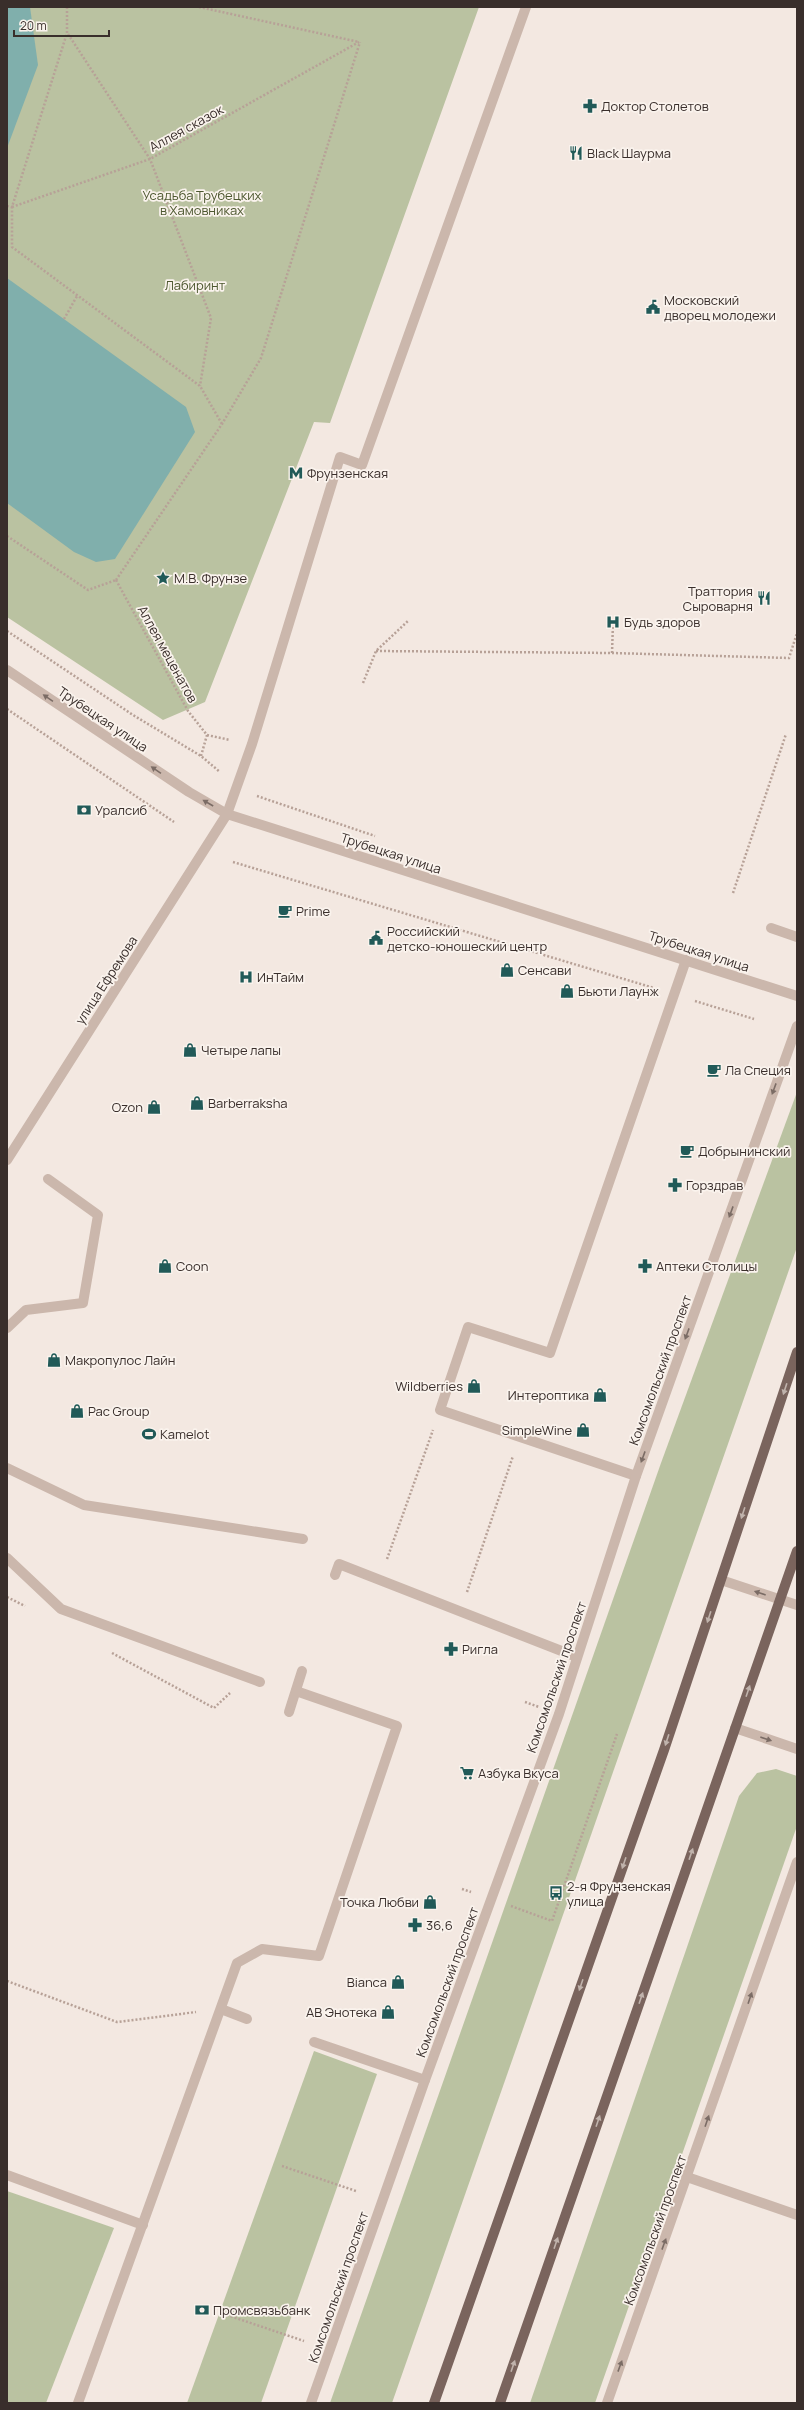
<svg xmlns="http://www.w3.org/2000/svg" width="804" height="2410" viewBox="0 0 804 2410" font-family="Manrope,sans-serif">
<rect width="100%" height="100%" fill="#f3e8e1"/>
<!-- green -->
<g fill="#bac2a1">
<path d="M7,7H479L330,423L314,422L205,702L163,720L7,617Z"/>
<path d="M797,1092V1247L392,2403H330L661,1463Z"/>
<path d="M776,1769L797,1776V1826L595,2403H530L739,1796L757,1773Z"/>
<path d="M314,2051L377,2074L261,2403H187Z"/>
<path d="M7,2191L114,2228L46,2403H7Z"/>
</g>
<!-- water -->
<g fill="#80afac">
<path d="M7,7H30L38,65L7,148Z"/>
<path d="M7,278L186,407L195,432L115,559L96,562L74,552L7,503Z"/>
</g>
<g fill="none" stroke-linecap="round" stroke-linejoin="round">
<!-- path -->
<g stroke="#b7a197" stroke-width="2.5" stroke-dasharray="2 2" stroke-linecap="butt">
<path d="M67,7V33L12,207V247L200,386L222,424"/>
<path d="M199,7L359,42"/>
<path d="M68,34L150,159L211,318L200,386"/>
<path d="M7,206L12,207"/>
<path d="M12,207L150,159L359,42"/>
<path d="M64,319L77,296"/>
<path d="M7,536L88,590L116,580"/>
<path d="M116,580L222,424L261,358L360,42"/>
<path d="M116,580L188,711L207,735"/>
<path d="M7,631L133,715L201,756L220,772"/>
<path d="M376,651L612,653L789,658L797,633"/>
<path d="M612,653L613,623"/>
<path d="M363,683L376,651L408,621"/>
<path d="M7,709L174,822"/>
<path d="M207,735L230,740"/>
<path d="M201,756L207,735"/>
<path d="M257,796L375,836"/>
<path d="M233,862L654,988"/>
<path d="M733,893L786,734"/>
<path d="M695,1001L754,1019"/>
<path d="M387,1559L433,1430"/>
<path d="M467,1592L513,1456"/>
<path d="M7,1597L25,1606"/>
<path d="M112,1653L214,1708L230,1693"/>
<path d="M525,1702L539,1707"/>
<path d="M462,1889L471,1892"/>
<path d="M511,1906L552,1921L617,1734"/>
<path d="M7,1981L117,2022L196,2012"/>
<path d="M282,2166L356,2191"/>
<path d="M227,2315L304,2341"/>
</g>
<!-- service -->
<g stroke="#cbb7ac" stroke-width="10">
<path d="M227,814L252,744L340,457L362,465L526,7"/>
<path d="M771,928L797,937"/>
<path d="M7,1328L26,1310L83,1303L98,1215L48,1179"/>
<path d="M7,1468L84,1505L303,1539"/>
<path d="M636,1476L440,1410L468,1327L550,1353L686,960"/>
<path d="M7,1558L61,1609L260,1682"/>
<path d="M335,1575L339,1564L577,1657"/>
<path d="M289,1712L302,1671"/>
<path d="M221,2009L247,2019"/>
<path d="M314,2042L425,2080"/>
<path d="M7,2175L143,2225"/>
<path d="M687,2177L797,2215"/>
<path d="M78,2403L237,1963L262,1949L319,1956L397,1726L296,1691"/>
</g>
<!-- minor -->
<g stroke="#cbb7ac" stroke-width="10">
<path d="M721,1580L797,1605"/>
<path d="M735,1728L797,1749"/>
</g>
<!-- tertiary -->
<g stroke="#cbb7ac" stroke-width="10">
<path d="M7,670L189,792L227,814L797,996"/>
<path d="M7,1160L227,814"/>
<path d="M311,2403L425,2080L559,1714L636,1476L797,1026"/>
<path d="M607,2403L797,1862"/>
</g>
<!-- primary -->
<g stroke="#7a645d" stroke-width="10">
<path d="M434,2403L664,1750L797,1352"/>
<path d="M500,2403L797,1551"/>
</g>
</g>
<!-- one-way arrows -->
<defs><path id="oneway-solid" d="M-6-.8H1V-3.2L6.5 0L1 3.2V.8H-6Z"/></defs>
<g fill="#7b6c65">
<use href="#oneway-solid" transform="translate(48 698) rotate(-146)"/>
<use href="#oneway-solid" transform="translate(156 770) rotate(-146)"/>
<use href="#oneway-solid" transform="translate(208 803) rotate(-150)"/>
<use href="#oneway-solid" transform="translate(774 1089) rotate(110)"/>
<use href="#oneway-solid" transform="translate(731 1212) rotate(110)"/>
<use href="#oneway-solid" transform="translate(687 1334) rotate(110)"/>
<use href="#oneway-solid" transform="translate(643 1457) rotate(110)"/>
<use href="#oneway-solid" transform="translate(760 1593) rotate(-161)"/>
<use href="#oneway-solid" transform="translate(766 1739) rotate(19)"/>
<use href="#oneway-solid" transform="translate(750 1998) rotate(-71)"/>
<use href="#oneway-solid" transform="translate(707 2121) rotate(-71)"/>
<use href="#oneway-solid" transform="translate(664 2244) rotate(-70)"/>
<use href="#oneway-solid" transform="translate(620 2366) rotate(-70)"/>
</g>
<g fill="#c0b3ac">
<use href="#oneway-solid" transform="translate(785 1389) rotate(108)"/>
<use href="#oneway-solid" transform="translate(743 1513) rotate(108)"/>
<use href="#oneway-solid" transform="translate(709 1617) rotate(108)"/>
<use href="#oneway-solid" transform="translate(748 1691) rotate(-71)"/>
<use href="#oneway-solid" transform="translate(667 1740) rotate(108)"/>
<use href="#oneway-solid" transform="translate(691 1854) rotate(-71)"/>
<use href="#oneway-solid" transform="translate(624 1863) rotate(109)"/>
<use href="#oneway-solid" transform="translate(581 1985) rotate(109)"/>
<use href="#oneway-solid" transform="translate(641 1998) rotate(-71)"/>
<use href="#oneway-solid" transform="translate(598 2121) rotate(-71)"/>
<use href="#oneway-solid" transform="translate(556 2243) rotate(-71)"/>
<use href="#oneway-solid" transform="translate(513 2366) rotate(-71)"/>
</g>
<!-- icons -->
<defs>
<symbol id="pharmacy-bare" viewBox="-9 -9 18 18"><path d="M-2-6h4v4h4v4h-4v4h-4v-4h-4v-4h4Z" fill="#215a58" stroke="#faf3ed" stroke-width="2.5" paint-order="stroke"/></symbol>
<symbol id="restaurant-bare" viewBox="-9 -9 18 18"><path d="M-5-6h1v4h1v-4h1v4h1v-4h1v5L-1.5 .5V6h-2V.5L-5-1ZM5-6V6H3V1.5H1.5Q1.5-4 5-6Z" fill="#215a58" stroke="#faf3ed" stroke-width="2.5" paint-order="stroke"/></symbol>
<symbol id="civic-bare" viewBox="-9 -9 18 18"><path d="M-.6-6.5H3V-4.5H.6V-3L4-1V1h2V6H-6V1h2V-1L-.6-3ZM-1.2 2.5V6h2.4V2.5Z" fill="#215a58" stroke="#faf3ed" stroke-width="2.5" paint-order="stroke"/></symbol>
<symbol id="metro-bare" viewBox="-9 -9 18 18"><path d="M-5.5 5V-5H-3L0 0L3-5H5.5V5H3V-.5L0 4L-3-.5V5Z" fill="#215a58" stroke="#faf3ed" stroke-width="2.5" paint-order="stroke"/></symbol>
<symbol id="sight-bare" viewBox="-9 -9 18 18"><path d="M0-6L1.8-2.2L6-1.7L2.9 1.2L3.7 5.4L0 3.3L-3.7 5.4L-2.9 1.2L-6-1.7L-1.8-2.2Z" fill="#215a58" stroke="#faf3ed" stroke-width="2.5" paint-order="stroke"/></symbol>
<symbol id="hospital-bare" viewBox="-9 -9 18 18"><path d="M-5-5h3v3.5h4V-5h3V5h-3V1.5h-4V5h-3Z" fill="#215a58" stroke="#faf3ed" stroke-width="2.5" paint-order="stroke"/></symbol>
<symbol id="bank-bare" viewBox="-9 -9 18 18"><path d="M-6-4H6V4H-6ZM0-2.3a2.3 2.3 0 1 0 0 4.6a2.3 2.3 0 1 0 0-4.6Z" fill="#215a58" stroke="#faf3ed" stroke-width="2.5" paint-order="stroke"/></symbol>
<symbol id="cafe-bare" viewBox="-9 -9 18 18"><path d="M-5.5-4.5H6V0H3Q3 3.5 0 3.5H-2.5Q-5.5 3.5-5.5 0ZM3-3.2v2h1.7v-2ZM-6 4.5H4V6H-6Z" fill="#215a58" stroke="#faf3ed" stroke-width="2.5" paint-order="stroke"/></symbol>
<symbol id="shop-bare" viewBox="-9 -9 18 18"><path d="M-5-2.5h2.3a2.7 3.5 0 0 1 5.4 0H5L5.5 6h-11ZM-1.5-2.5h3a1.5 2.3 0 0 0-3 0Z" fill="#215a58" stroke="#faf3ed" stroke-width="2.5" paint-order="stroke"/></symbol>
<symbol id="stadium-bare" viewBox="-9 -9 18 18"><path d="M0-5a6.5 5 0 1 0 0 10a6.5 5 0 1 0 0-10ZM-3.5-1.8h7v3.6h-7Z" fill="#215a58" stroke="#faf3ed" stroke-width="2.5" paint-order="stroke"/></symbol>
<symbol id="supermarket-bare" viewBox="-9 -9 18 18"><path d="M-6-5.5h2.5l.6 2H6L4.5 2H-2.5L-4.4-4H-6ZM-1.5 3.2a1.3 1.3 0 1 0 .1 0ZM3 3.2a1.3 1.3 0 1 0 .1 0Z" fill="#215a58" stroke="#faf3ed" stroke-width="2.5" paint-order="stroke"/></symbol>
<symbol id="bus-bare" viewBox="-9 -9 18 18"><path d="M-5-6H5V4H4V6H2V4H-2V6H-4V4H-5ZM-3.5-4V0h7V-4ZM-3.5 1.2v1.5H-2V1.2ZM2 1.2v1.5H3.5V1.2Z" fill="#215a58" stroke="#faf3ed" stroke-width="2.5" paint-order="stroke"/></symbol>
</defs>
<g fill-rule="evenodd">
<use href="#pharmacy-bare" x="580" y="96" width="20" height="20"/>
<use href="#restaurant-bare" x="566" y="143" width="20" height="20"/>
<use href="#civic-bare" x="643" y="297" width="20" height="20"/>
<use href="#metro-bare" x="286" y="463" width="20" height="20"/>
<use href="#sight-bare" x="153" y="568" width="20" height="20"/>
<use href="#restaurant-bare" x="754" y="588" width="20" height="20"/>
<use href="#hospital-bare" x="603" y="612" width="20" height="20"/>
<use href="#bank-bare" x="74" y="800" width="20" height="20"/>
<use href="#cafe-bare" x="275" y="901" width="20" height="20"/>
<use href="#civic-bare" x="366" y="928" width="20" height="20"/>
<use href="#shop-bare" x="497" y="960" width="20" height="20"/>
<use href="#hospital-bare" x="236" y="967" width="20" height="20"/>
<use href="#shop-bare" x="557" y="981" width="20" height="20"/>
<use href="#shop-bare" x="180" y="1040" width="20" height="20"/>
<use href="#cafe-bare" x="704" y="1060" width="20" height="20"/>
<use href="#shop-bare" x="187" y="1093" width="20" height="20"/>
<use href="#shop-bare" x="144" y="1097" width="20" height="20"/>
<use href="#cafe-bare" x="677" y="1141" width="20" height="20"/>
<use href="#pharmacy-bare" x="665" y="1175" width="20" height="20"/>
<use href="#shop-bare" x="155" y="1256" width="20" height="20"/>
<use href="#pharmacy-bare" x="635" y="1256" width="20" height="20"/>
<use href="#shop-bare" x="44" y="1350" width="20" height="20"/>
<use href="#shop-bare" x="464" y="1376" width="20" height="20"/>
<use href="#shop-bare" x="590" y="1385" width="20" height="20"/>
<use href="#shop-bare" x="67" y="1401" width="20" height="20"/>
<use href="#shop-bare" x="573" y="1420" width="20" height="20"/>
<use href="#stadium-bare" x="139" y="1424" width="20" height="20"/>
<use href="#pharmacy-bare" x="441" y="1639" width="20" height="20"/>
<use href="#supermarket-bare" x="457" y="1763" width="20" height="20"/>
<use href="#bus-bare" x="546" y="1883" width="20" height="20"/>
<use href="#shop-bare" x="420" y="1892" width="20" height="20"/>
<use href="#pharmacy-bare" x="405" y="1915" width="20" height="20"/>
<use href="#shop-bare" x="388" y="1972" width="20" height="20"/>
<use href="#shop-bare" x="378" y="2002" width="20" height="20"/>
<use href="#bank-bare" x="192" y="2300" width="20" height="20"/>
</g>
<g text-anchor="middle" stroke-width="3.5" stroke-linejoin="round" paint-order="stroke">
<!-- poi labels -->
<g font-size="13" fill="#392e2b" stroke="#faf3ed" text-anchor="start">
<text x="601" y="111">Доктор Столетов</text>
<text x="587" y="158">Black Шаурма</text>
<text x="664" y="305">Московский<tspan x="664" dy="15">дворец молодежи</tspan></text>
<text x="307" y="478">Фрунзенская</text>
<text x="174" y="583">М.В. Фрунзе</text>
<text x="753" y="596" text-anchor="end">Траттория<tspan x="753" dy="15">Сыроварня</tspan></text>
<text x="624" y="627">Будь здоров</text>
<text x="95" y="815">Уралсиб</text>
<text x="296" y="916">Prime</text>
<text x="387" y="936">Российский<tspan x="387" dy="15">детско-юношеский центр</tspan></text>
<text x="518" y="975">Сенсави</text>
<text x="257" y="982">ИнТайм</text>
<text x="578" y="996">Бьюти Лаунж</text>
<text x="201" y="1055">Четыре лапы</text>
<text x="725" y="1075">Ла Специя</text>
<text x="208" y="1108">Barberraksha</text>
<text x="143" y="1112" text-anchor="end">Ozon</text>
<text x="698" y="1156">Добрынинский</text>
<text x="686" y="1190">Горздрав</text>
<text x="176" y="1271">Coon</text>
<text x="656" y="1271">Аптеки Столицы</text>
<text x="65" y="1365">Макропулос Лайн</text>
<text x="463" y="1391" text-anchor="end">Wildberries</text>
<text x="589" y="1400" text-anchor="end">Интероптика</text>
<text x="88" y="1416">Pac Group</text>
<text x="572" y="1435" text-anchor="end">SimpleWine</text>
<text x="160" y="1439">Kamelot</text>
<text x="462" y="1654">Ригла</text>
<text x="478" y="1778">Азбука Вкуса</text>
<text x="567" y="1891">2-я Фрунзенская<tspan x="567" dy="15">улица</tspan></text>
<text x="419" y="1907" text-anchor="end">Точка Любви</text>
<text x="426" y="1930">36,6</text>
<text x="387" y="1987" text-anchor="end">Bianca</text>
<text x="377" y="2017" text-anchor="end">АВ Энотека</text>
<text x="213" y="2315">Промсвязьбанк</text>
</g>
<!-- street labels -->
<g font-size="13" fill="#392e2b" stroke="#faf3ed">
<text transform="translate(186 128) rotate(-29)" y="5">Аллея сказок</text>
<text transform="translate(168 654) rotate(61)" y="5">Аллея меценатов</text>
<text transform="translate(103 719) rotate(34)" y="5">Трубецкая улица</text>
<text transform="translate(391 853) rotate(18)" y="5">Трубецкая улица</text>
<text transform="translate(699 951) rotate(18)" y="5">Трубецкая улица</text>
<text transform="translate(106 980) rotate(-57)" y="5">улица Ефремова</text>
<text transform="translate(660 1370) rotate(-70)" y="5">Комсомольский проспект</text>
<text transform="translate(556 1677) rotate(-71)" y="5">Комсомольский проспект</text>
<text transform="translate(447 1982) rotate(-70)" y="5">Комсомольский проспект</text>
<text transform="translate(655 2230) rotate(-70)" y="5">Комсомольский проспект</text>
<text transform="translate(338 2287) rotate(-71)" y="5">Комсомольский проспект</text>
</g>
<!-- park labels -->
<g font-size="13" fill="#4c572f" stroke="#faf3ed">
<text x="202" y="200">Усадьба Трубецких<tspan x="202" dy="15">в Хамовниках</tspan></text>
<text x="195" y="290">Лабиринт</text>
</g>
</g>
<!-- border -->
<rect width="804" height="2410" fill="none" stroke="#392e2b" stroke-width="16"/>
<!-- scale -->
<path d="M14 30v6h95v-6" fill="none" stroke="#392e2b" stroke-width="2"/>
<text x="20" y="30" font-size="12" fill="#392e2b" stroke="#faf3ed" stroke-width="3" paint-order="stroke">20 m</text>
</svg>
